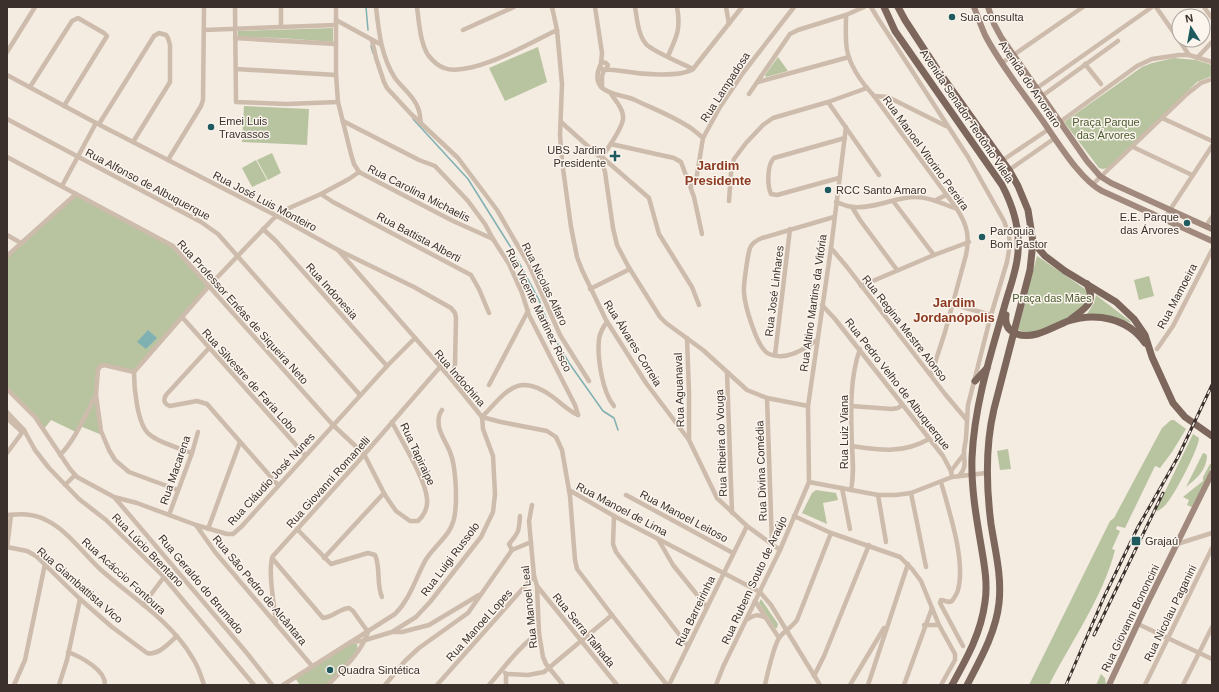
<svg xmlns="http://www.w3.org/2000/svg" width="1219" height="692" viewBox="0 0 1219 692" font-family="Arial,sans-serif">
<rect width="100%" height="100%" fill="#f4ebe1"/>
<!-- green -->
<g fill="#b8c4a0">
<path d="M333,28V42L281,38L238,37V31Z"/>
<path d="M538,47L547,82L505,101L489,68Z"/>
<path d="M778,57L788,71L766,77L765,75Z"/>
<path d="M1174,58L1196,60L1212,65V76L1197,82L1108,168L1103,169L1099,168L1064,122L1142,67L1152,63Z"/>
<path d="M244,106L309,109L307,145L242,142Z"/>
<path d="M272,153L281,173L268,180L257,160Z"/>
<path d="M256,160L267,180L252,187L242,168Z"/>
<path d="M76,196L169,242L209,286L133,371L101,366L96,395L76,432L51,420L44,429L7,389V257Z"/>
<path d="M1037,256L1088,291L1089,297L1082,309L1051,327L1027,333L1018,330Z"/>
<path d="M1149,276L1154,296L1139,300L1134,280Z"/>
<path d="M1096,295L1130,321L1131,323L1115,317L1087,314L1094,303Z"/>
<path d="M95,398L102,435L80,426Z"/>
<path d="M1171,420H1174L1186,429L1172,452L1160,468L1155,466L1125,528L1117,526L1116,529L1120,531L1112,549L1115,550C1103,597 1071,642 1049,685H1029L1110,521L1114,518L1162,428Z"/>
<path d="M1193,434L1199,438C1199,448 1175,494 1167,503C1165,506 1161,509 1158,511L1156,510Z"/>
<path d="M1008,449L1011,469L1000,470L997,451Z"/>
<path d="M1203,453L1206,454L1207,456C1206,471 1197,478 1186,487Z"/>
<path d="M1210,464L1212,465L1208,476L1192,507L1187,505L1189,500L1183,497L1203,481V477Z"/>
<path d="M816,490L836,493L838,500L823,503L827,524L802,513L812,493Z"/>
<path d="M761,599L778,624L777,628H775L759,603Z"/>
<path d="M350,643L357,644L358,650L327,685H300L295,678Z"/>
<path d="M1101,674L1105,678L1106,685H1096Z"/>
</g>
<!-- water -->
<path fill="#7fb0b2" d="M148,330L157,338L146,349L137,342Z"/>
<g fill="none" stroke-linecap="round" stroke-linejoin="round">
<!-- stream -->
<g stroke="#7fb0b2" stroke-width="1.5">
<path d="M366,7L368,30"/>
<path d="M371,46L373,53"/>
<path d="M413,119L468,179L510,246L539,300L552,334L569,363L603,411L614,418L618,430"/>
</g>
<!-- street -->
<g stroke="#cdbbac" stroke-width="4.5">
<path d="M235,7L236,102L287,104L338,102"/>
<path d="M281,7V27"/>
<path d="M336,7V75L338,102L351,154L354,164L359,172"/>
<path d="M376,7C379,33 381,56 395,78C402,88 414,96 418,108C420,112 420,118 421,123"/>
<path d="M417,7C419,22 420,42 428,55C432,60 438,66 444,68C471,78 532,42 557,30"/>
<path d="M552,7L557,30L562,84L560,135L562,161L571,227L577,257L582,270L606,320L646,383L689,440L717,498L747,526L780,550"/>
<path d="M595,7L602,53L601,63"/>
<path d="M635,7C637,18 638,35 646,44C652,51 683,64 693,69"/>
<path d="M726,7L729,24"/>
<path d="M871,7L877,17L968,157L1004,221L1009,235L1010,244L1007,262L991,315L968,405C967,416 967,426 966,437C966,442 964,447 964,452C964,463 967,467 959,476"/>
<path d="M1156,7L1179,40"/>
<path d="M1204,7L1212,18"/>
<path d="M846,15C846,26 845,38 847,50C850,66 863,84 874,96L957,209C967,225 970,236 966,255L945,332L931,375"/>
<path d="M336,20L380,44"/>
<path d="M204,30L336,25"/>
<path d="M463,30L514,7"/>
<path d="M235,38L336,44"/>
<path d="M372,40L376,58L384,82L387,88L411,114L458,158L497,210L529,265L560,335L589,381"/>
<path d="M1179,40L1189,55"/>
<path d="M7,52L35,7"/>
<path d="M668,56C677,36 681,29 677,7"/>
<path d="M1197,58L1212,42"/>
<path d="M1002,63L1083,7"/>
<path d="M1085,64L1101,84"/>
<path d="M600,66C597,73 596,81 601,87C611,96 624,95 635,100C652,108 670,115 686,125C692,128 697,133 703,138"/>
<path d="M236,69L336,75"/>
<path d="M606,69L608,65L606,63L602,62L600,66L603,70C610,69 615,70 622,71C639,74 679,78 693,69L742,7"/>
<path d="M7,75L96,123L277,216L338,250L414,287L451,308L455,313L456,318L455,365L452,380"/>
<path d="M758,82L849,57"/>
<path d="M30,87L72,21L78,18L104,33L107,36L64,106"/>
<path d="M602,87V76L604,70"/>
<path d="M1037,88L1152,7"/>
<path d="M749,94L790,34L798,30L846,15L864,7"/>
<path d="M874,96L888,97L946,126"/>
<path d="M1042,96L1118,41"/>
<path d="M828,102L879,175"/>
<path d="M1162,118L1212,141"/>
<path d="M7,119L201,222L218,234L360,395"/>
<path d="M343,121L419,160L435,166L468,201L485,224L493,239L509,264L522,293L529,315L575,405L578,415"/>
<path d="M561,122L601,158L602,157L649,198L659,234L692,287L699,305"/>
<path d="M1060,122L1137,66L1152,59L1179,55H1189L1212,62"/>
<path d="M99,124L154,36L159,33L166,35L168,38L170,45V82L133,142"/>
<path d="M611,144L674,158L681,162L694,197L702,234"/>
<path d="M1133,147L1192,175"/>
<path d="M7,157L173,246L333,425L364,454L385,495L396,511L410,521H418C424,516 428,507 427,499C426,480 401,440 392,422"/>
<path d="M602,157C608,148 622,129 623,119C624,110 616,101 611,94"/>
<path d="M601,158L605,172L613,228L617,245L628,266L660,317L666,323L703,350L747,390L767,398L808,406"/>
<path d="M168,160L201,106L203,100L204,7"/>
<path d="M1003,160L1049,129"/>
<path d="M1009,170L1055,138"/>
<path d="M359,172L453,221L493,239"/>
<path d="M839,178L777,195L771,194C767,185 767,165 774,158L845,138"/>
<path d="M1092,185L1187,94L1201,83L1212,79"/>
<path d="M62,186L96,123"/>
<path d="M691,186L696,181L703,138L720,107L743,73L794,7"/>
<path d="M321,194L333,202L471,275L479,289L489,313"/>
<path d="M936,200L946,195"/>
<path d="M729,201L731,173L734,159L746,143L763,125L773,118L828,102L867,88"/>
<path d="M893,201L934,255"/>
<path d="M836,202C842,204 848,207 854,207C875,209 895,197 915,197C930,197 943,204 957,209"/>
<path d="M852,207L860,220L897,270"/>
<path d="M1164,219L1212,146"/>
<path d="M1206,226L1212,217"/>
<path d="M263,229L276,241L387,366"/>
<path d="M7,235L21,243"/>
<path d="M831,248L847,267L945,394L966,419"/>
<path d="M338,250L452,380L482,417L501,422L547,431L556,437L562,450L570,496L575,560L577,569L612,615L667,685"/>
<path d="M7,256L76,194"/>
<path d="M861,286L934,255L969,242"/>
<path d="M590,289L630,269"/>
<path d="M952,304L991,315"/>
<path d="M822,305L835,319L943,456L951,471L952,477"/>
<path d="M182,317L305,455"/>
<path d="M607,322C603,327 600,333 599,339C597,356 602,392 614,406"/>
<path d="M687,338L689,393V440"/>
<path d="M817,340C803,350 786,361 769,354C757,349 745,306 744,293C743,287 748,253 750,248C752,243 757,240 762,238L834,217"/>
<path d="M209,348L166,395C163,400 164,404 170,406L197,401L207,404L278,485"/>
<path d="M1157,349L1173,326L1212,250"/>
<path d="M775,355L790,229"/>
<path d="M134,372L209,286L273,219L287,209L321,194L349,179L359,172"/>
<path d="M134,372L104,365L101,366L98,369L96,395L101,431L109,450L115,460L129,472L178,490"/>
<path d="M134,372C134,387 137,424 149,434C159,443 179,448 192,453"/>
<path d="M727,372L732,513"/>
<path d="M489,385L528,311"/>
<path d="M7,389L35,417L70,469L77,477L114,497L137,503L196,525L227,534H233L242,526L387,366L415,338"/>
<path d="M767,398L772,544"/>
<path d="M851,406L892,409L898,408L902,405"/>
<path d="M7,412L24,430L35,450L49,468L79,499L106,520L162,575L254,685"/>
<path d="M7,418L21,431"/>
<path d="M852,446C880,450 903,454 929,439"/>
<path d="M7,453L24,430"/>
<path d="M60,455C76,439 85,415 96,395"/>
<path d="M951,471L964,454"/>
<path d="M809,482L878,495H896L911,493L952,477L986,473"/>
<path d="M941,482C949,511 966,561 958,590C957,594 954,598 952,601L949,602L941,600L940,603L963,646"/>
<path d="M65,485L75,475"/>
<path d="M842,488L850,529"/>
<path d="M569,490L614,516L760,592L771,605L820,685"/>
<path d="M851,490C854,476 853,462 852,447C851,416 849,379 860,349"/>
<path d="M911,493L926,567"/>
<path d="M626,495L733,553"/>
<path d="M878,495L886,542"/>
<path d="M115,498L246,652L272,685"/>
<path d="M532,505L529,521L534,576L537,586L539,633L543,657L546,664L563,685"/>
<path d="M7,515C20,514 33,513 46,520C67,530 83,553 100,569C131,597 170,620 192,657C198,666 201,675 204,685"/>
<path d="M169,515L192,453L198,432"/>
<path d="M614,516L613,544L616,552L688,646"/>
<path d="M794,516L831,533L900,557L912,569L921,581L939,625L955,654V660L941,685"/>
<path d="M196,525L215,552L312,666"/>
<path d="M208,529L240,442"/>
<path d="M297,529L331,564L368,553L375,555C381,568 376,584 382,597"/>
<path d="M658,539L673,565L707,607"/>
<path d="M1177,544L1212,533"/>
<path d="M7,547L27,551L36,556L80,599L112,627L147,653C158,656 169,643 177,636"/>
<path d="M7,548L11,515"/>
<path d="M512,550L531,542"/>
<path d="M272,558L323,618C333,617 339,609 349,608L353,611L368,632C361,653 343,669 328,685"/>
<path d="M324,558L384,493"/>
<path d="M537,586L617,685"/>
<path d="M755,601L779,638"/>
<path d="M143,605L164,577"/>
<path d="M748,619C754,615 758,614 764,617"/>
<path d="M276,624C275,608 267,569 273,556L356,464L440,367"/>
<path d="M1138,624L1212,659"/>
<path d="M924,625H939"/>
<path d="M394,632H402L429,625L479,595"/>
<path d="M351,642L362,641L392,632L416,617L430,602L481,537L493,512L495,494L493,456L483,429L482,417C507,391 518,371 553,397C561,403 569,411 578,415"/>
<path d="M68,652C81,657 106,670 105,685"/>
<path d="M505,673L506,674V685"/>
<path d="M506,674L528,675L544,672L612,615"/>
<path d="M814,676L824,656L869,545"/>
<path d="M14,685L25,660L45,564"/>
<path d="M59,685L67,660L80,599"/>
<path d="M283,685L395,614C410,599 415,580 425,561C435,544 453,535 455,513C457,498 456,466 450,452C447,444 441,436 439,427C438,421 439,414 442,410"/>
<path d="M385,685L405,661L419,648L468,613L512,550L509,544C519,532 519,531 520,516"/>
<path d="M437,685L534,576"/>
<path d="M489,685C505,667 519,646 539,633"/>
<path d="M669,685L747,526"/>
<path d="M716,685L723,667L780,550L809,482L808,406L831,248L846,127"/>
<path d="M765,685C767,675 774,646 779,638C784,631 792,627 797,620L831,533"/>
<path d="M850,685L884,628"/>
<path d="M868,685L908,564"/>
<path d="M904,685L932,608"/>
<path d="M1145,685L1212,548"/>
<path d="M1183,685L1212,627"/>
</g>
<!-- secondary -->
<g stroke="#a18a7d" stroke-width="6">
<path d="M974,7C978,17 981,26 985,35C1000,64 1021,90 1040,117C1056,139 1079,179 1102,191L1212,241"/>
<path d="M988,7L994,24L1001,37L1087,161L1100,176L1111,183L1212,229"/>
<path d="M1109,685L1145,608L1212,473"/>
</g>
<!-- primary -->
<g stroke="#7d675c" stroke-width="7">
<path d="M884,7L895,31L1002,185C1013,206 1020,229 1018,252C1017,271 1009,289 1004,308C990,356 974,407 972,458C971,487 976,516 981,545C984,563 988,583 985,602C981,633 967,658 952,685"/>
<path d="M898,7L905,20L937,69L1009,170L1018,186L1028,210L1033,242L1030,270L994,409C985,447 986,485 991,524C995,550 1002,576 999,603C996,632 980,660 967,685"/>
<path d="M1033,242L1045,256L1065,271L1116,302L1134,319L1145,335L1152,357L1173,403L1185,417L1212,436"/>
<path d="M1006,315C1003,334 1022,338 1037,334C1048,331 1058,325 1068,321C1096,312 1128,318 1145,343"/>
<path d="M1071,319C1085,308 1097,303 1087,284"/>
<path d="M975,381L987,368"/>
</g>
<defs>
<g id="rail">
<path d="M1094,635L1163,493"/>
<path d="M1066,685L1104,597L1138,527L1178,457L1212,385"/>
</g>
</defs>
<!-- rail casing -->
<use href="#rail" stroke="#3b302b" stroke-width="3"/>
<!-- rail -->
<use href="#rail" stroke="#fbf5ee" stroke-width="1.5" stroke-dasharray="4.5" stroke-linecap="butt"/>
</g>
<!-- markers -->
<g fill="#1f5a5e" stroke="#fbf5ee" stroke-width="1.5">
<circle cx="952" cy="17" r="4"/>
<circle cx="211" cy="127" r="4"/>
<path d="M613 150h4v4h4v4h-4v4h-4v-4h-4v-4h4z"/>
<circle cx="828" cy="190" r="4"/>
<circle cx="1187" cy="223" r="4"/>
<circle cx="982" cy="237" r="4"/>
<rect x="1131" y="536" width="10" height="10" rx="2"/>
<circle cx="330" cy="670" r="4"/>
</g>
<g text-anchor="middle" stroke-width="3" stroke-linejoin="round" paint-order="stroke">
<!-- poi labels -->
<g font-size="11" fill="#3b302b" stroke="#fbf5ee" text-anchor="start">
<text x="960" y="21">Sua consulta</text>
<text x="219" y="125">Emei Luis<tspan x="219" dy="13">Travassos</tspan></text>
<text x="606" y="154" text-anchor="end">UBS Jardim<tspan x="606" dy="13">Presidente</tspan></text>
<text x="836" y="194">RCC Santo Amaro</text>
<text x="1179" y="221" text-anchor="end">E.E. Parque<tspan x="1179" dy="13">das Árvores</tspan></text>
<text x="990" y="235">Paróquia<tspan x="990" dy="13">Bom Pastor</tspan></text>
<text x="1145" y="545">Grajaú</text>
<text x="338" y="674">Quadra Sintética</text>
</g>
<!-- street labels -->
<g font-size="11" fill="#3b302b" stroke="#fbf5ee">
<text transform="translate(1030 84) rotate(56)" y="4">Avenida do Arvoreiro</text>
<text transform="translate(725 87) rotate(-57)" y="4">Rua Lampadosa</text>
<text transform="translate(967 116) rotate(56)" y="4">Avenida Senador Teotônio Vilela</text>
<text transform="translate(926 153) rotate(54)" y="4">Rua Manoel Vitorino Pereira</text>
<text transform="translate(148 184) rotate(28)" y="4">Rua Alfonso de Albuquerque</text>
<text transform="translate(419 193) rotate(27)" y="4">Rua Carolina Michaelis</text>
<text transform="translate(265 201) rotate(28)" y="4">Rua José Luis Monteiro</text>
<text transform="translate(419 237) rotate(28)" y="4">Rua Battista Alberti</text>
<text transform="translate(545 284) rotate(64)" y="4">Rua Nicolas Alfaro</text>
<text transform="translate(332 291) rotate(48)" y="4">Rua Indonesia</text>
<text transform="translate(774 291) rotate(-83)" y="4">Rua José Linhares</text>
<text transform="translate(1177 296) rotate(-62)" y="4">Rua Mamoeira</text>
<text transform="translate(813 303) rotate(-82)" y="4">Rua Altino Martins da Vitória</text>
<text transform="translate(539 310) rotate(64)" y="4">Rua Vicente Martinez Risco</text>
<text transform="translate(243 312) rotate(48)" y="4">Rua Professor Enéas de Siqueira Neto</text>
<text transform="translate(905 328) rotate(52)" y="4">Rua Regina Mestre Alonso</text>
<text transform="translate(633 343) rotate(58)" y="4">Rua Álvares Correia</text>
<text transform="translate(460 378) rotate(49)" y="4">Rua Indochina</text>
<text transform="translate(250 381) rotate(48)" y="4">Rua Silvestre de Faria Lobo</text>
<text transform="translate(898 384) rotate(52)" y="4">Rua Pedro Velho de Albuquerque</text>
<text transform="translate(679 390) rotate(-92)" y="4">Rua Aguanaval</text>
<text transform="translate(844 432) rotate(-90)" y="4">Rua Luiz Viana</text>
<text transform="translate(721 443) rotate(-92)" y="4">Rua Ribeira do Vouga</text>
<text transform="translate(418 454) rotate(65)" y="4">Rua Tapiraipe</text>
<text transform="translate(175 470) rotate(-71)" y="4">Rua Macarena</text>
<text transform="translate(761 471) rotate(-92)" y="4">Rua Divina Comédia</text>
<text transform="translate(271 479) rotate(-47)" y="4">Rua Cláudio José Nunes</text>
<text transform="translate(328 482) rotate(-48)" y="4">Rua Giovanni Romanelli</text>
<text transform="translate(622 509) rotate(28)" y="4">Rua Manoel de Lima</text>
<text transform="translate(684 516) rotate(28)" y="4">Rua Manoel Leitoso</text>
<text transform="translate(148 550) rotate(46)" y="4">Rua Lúcio Brentano</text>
<text transform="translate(450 559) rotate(-53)" y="4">Rua Luigi Russolo</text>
<text transform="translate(124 576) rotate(42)" y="4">Rua Acáccio Fontoura</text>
<text transform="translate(754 580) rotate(-65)" y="4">Rua Rubem Souto de Araújo</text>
<text transform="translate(201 584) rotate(50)" y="4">Rua Geraldo do Brumado</text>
<text transform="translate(80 585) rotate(41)" y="4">Rua Giambattista Vico</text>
<text transform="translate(260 590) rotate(50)" y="4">Rua São Pedro de Alcântara</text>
<text transform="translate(529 607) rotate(-96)" y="4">Rua Manoel Leal</text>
<text transform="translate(695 611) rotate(-64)" y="4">Rua Barreirinha</text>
<text transform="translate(1170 613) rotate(-64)" y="4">Rua Nicolau Paganini</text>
<text transform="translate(1130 618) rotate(-64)" y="4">Rua Giovanni Bononcini</text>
<text transform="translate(479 625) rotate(-48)" y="4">Rua Manoel Lopes</text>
<text transform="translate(584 630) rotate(51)" y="4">Rua Serra Talhada</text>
</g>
<!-- park labels -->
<g font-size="11" fill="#4a5a2e" stroke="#fbf5ee">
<text x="1106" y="126">Praça Parque<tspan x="1106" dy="13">das Árvores</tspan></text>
<text x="1052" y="302">Praça das Mães</text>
</g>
<!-- quarter labels -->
<g font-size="13" font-weight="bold" fill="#8c3b22" stroke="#fbf5ee">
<text x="718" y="170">Jardim<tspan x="718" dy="15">Presidente</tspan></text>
<text x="954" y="307">Jardim<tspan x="954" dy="15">Jordanópolis</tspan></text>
</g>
</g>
<!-- border -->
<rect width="1219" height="692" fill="none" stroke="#3b302b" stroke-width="16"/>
<!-- north arrow -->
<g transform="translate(1191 28) rotate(349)"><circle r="19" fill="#fbf5ee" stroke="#aea6a0"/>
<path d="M0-3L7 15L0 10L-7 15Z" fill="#1f5a5e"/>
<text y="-6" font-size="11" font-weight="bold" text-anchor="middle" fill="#3b302b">N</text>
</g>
</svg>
